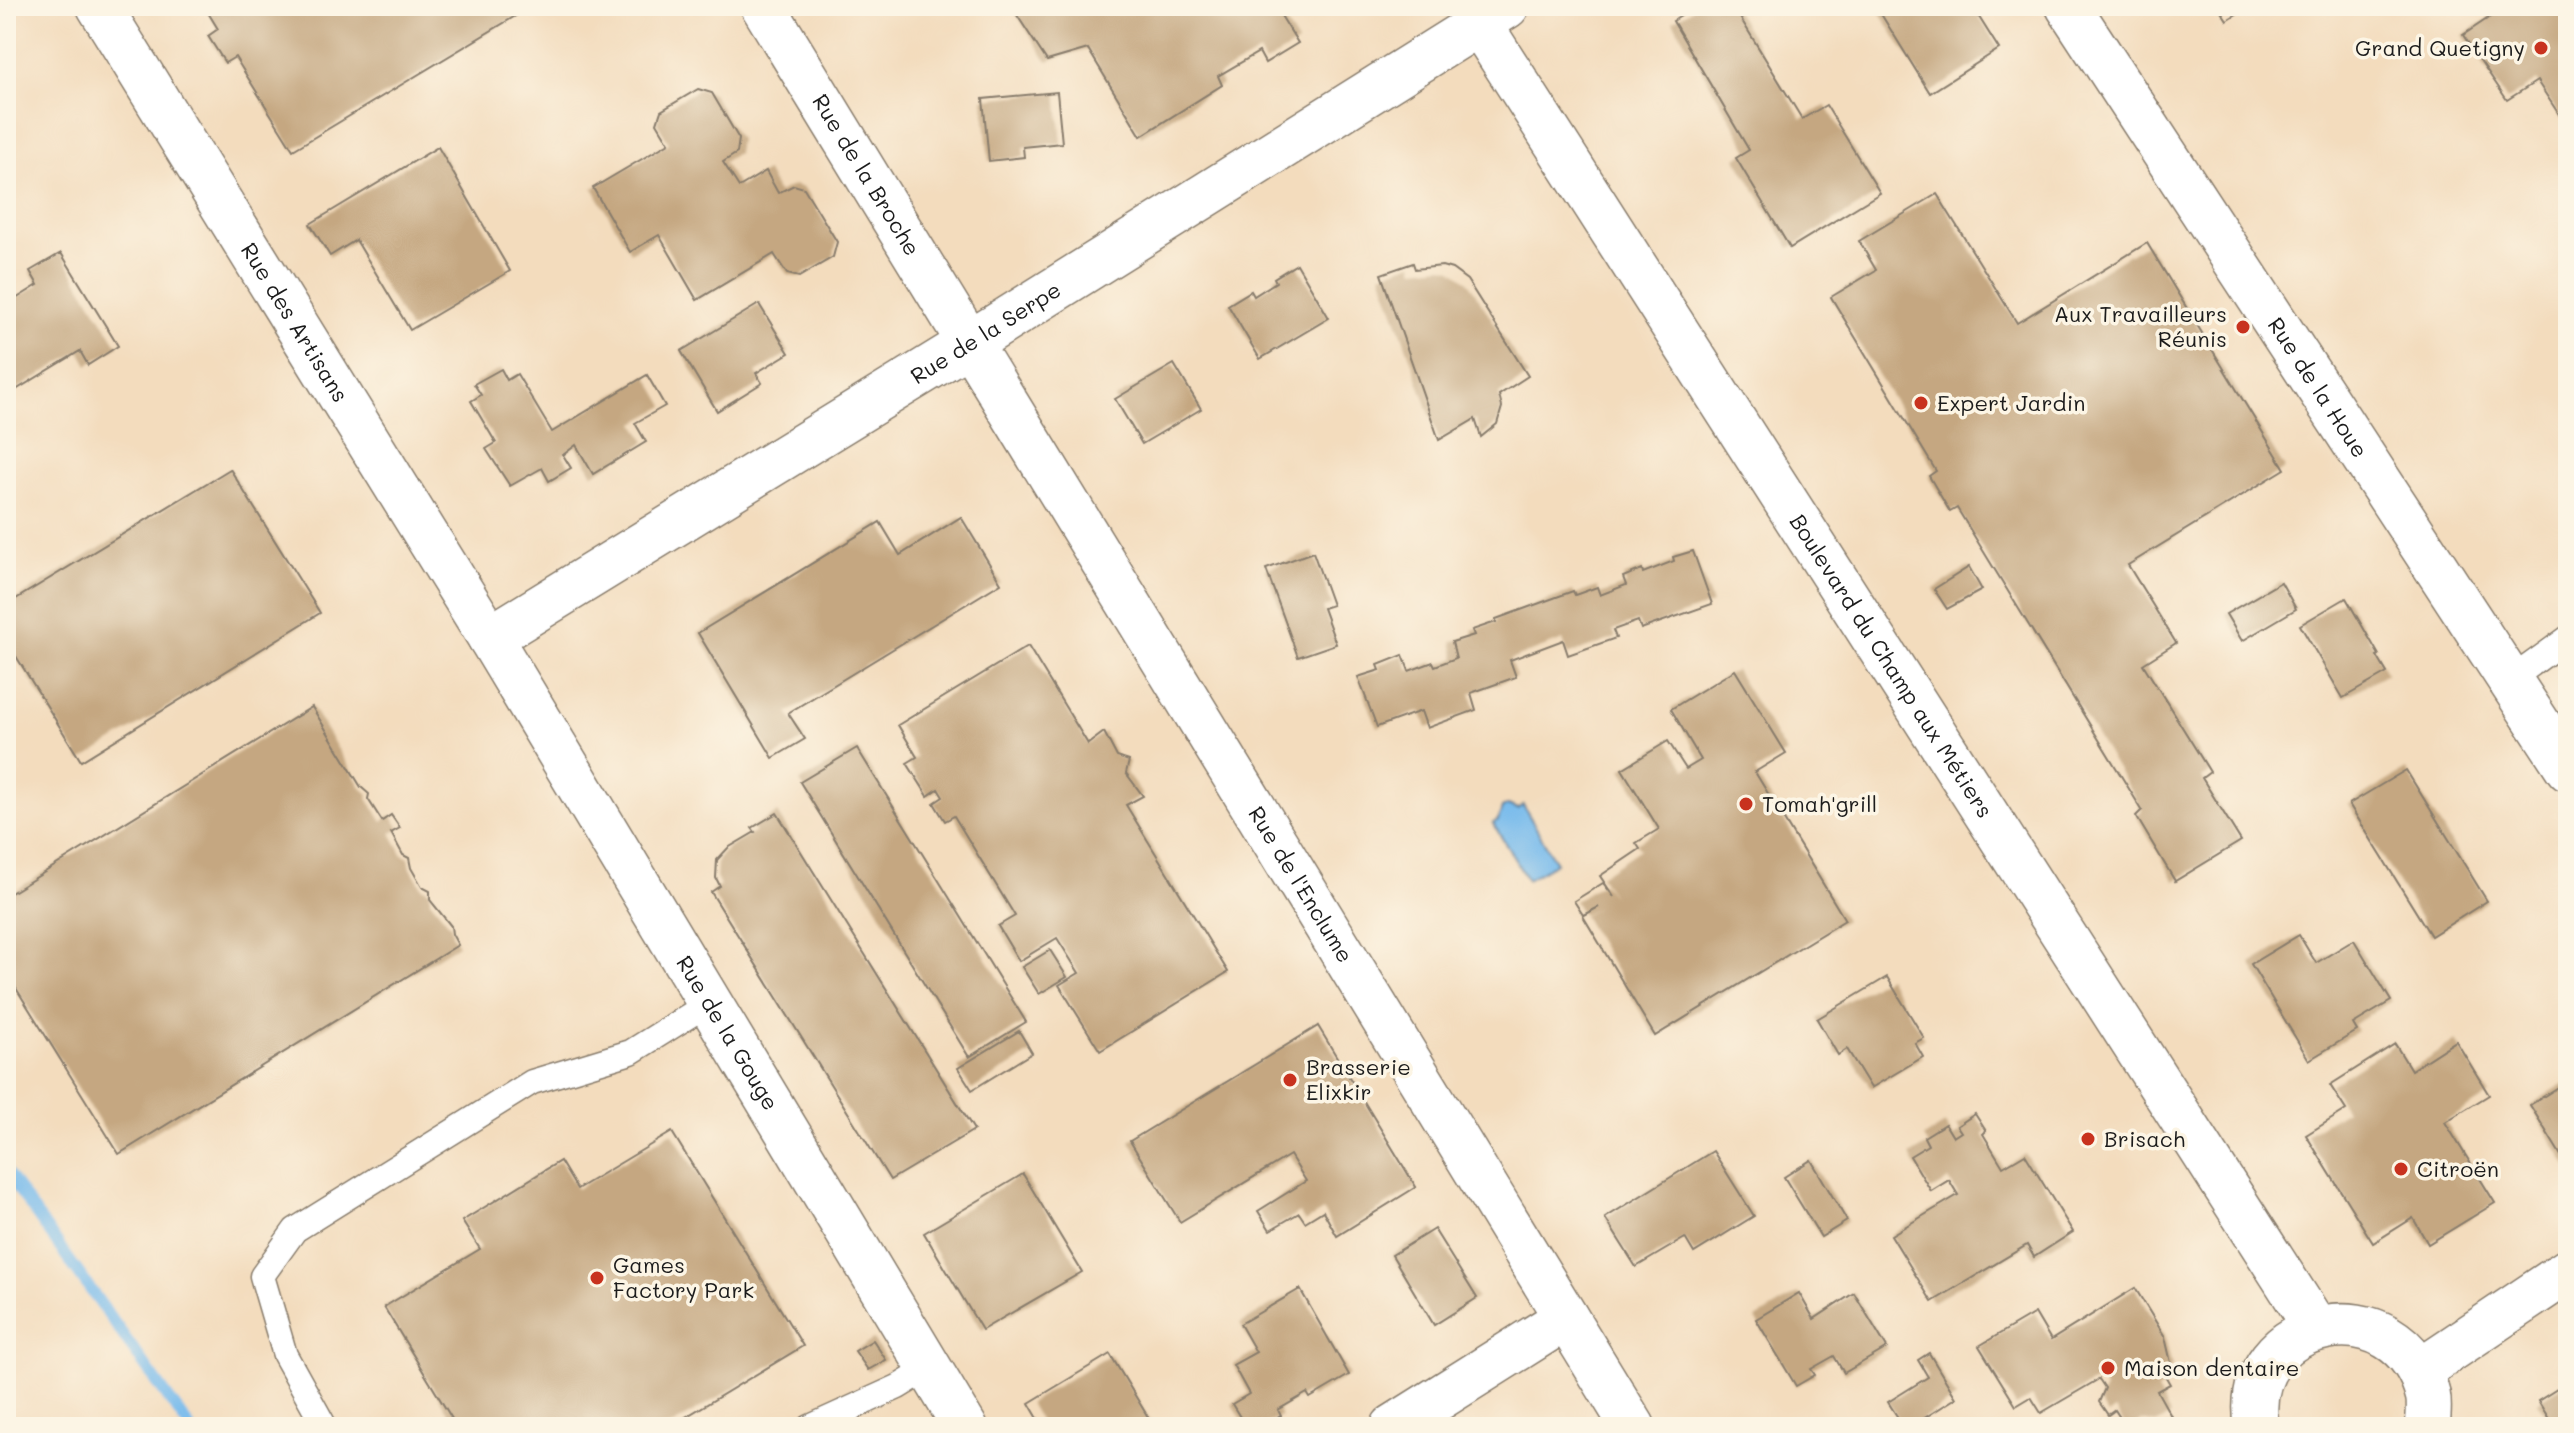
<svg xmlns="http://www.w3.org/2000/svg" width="2574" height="1433" viewBox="0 0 2574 1433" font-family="Mali,sans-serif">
<rect width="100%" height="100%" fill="#fcf5e5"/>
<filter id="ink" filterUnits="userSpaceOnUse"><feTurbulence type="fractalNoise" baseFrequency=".0125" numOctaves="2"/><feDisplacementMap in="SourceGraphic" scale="16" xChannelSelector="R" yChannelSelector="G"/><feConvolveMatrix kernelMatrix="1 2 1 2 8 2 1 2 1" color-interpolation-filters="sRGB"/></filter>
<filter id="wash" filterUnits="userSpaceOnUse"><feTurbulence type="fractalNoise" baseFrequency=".006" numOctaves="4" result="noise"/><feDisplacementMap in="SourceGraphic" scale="32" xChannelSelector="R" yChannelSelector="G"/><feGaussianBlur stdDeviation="1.8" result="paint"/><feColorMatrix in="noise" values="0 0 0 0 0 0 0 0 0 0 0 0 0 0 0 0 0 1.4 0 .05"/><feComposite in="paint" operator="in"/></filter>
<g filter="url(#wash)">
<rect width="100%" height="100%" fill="#f3dcbd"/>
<!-- water -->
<path fill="#76baec" stroke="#496b84" stroke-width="2" d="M1508,805L1517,809L1523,805L1556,863L1527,880L1493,823L1498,820L1502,808Z"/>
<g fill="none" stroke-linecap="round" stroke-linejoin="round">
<!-- stream -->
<path stroke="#76baec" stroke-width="12" d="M6,1172L189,1427"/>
</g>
<g id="blocks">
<!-- building -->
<g fill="#c5a781">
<path d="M204,6H532L293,150L235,57L225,63L208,36L218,29Z"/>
<path d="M1011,6H1275L1298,43L1265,63L1259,52L1218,76L1222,85L1141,136L1088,49L1047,61Z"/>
<path d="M1697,6H1733L1802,119L1826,105L1880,193L1790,248L1736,158L1749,150L1673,21Z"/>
<path d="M1876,6H1972L1999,49L1930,93Z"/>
<path d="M2218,6H2249L2227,20Z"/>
<path d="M2487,6H2568V128L2537,81L2507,100L2463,35L2493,15Z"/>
<path d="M698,89L712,93L739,139L737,153L723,162L739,187L766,171L778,193L794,185L804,188L837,242L833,257L799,277L787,274L774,254L697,300L659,235L630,252L593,188L669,143L657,123L661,111Z"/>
<path d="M1057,92L1062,143L1023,147L1024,157L989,161L983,99Z"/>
<path d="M438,147L510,271L410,330L356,240L330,256L310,224Z"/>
<path d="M1937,194L2017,323L2147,243L2285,469L2128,565L2176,643L2143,664L2210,772L2202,778L2241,841L2175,881L2136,816L2142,810L1957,508L1950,512L1929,476L1936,471L1831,297L1876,270L1859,241Z"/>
<path d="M61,253L118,346L88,365L80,351L6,396V305L38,285L30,271Z"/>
<path d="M1413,263L1415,269L1442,266L1452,269L1467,280L1528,376L1499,395L1502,407L1497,424L1481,437L1475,419L1439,440L1381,274Z"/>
<path d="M1297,264L1329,318L1260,359L1228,305L1251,291L1254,296L1276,282L1274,278Z"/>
<path d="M759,304L789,353L756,373L762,383L717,411L681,351Z"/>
<path d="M1174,364L1201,409L1142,444L1115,399Z"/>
<path d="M501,369L507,380L517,374L552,432L647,375L665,406L635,423L646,442L593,474L576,445L563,455L571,468L549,481L542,468L510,486L486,449L496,443L471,401L481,395L474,384Z"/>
<path d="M230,469L320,613L81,761L6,640V605Z"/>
<path d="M961,517L1001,583L788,713L805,739L773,758L698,633L880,522L900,555Z"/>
<path d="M1693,551L1712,604L1641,629L1638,621L1613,630L1616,638L1568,655L1563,640L1510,660L1516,677L1471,693L1476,710L1427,728L1421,711L1377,727L1358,677L1380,670L1378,665L1403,655L1409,671L1433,662L1435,666L1456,658L1452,642L1474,635L1472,630L1496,622V619L1573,591L1575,595L1597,587L1600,595L1626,585L1623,577L1642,569L1643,573L1674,561L1673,557Z"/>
<path d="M1313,552L1332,605L1323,608L1336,644L1298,657L1266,569Z"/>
<path d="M1969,567L1982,590L1947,609L1934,589Z"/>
<path d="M2281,582L2296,609L2242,641L2226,614Z"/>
<path d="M2346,598L2379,655L2377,656L2387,673L2343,698L2300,625Z"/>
<path d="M1028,646L1088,744L1104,732L1117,757L1129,761L1126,773L1143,796L1126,805L1228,972L1100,1051L1059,985L1079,973L1057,938L1019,961L998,926L1015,916L954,816L945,821L934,803L943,797L938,789L928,796L907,763L917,757L898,725Z"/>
<path d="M1735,670L1786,753L1755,772L1845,920L1655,1036L1583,916L1599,907L1583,915L1574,901L1603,883L1614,897L1600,876L1640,849L1636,843L1659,829L1622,769L1668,741L1686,769L1701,760L1671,709Z"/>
<path d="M312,707L361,787L369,794L368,799L382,821L391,815L400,828L391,833L403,855L409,858L411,868L422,887L430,891V900L451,926L452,934L458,945L119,1154L6,972V896Z"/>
<path d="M857,748L1026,1022L969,1057L800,782Z"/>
<path d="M2406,770L2487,901L2431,936L2349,804Z"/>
<path d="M777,813L974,1130L890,1180L711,892L720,886L716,878L717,860L728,848L755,832L752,828Z"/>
<path d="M2299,935L2316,963L2354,940L2391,1001L2353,1024L2357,1031L2309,1060L2251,964Z"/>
<path d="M1050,950L1067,977L1039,994L1022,967Z"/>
<path d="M1887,977L1924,1038L1915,1043L1923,1057L1871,1088L1847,1049L1838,1055L1817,1019Z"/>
<path d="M1318,1026L1416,1187L1337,1236L1323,1211L1305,1222L1299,1213L1270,1230L1258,1211L1306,1181L1290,1155L1180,1222L1130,1141Z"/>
<path d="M1019,1031L1032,1053L972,1090L958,1068Z"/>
<path d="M2456,1041L2489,1095L2445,1122L2495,1203L2428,1244L2413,1218L2373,1243L2306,1135L2346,1110L2330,1085L2395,1044L2411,1070Z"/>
<path d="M2568,1081V1167L2530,1105Z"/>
<path d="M1975,1114L1986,1131L1983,1134L2003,1167L2025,1154L2073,1232L2034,1257L2027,1245L1932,1302L1891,1235L1958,1195L1949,1180L1931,1191L1910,1156L1928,1145L1924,1137L1945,1124L1953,1137L1961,1132L1957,1126Z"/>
<path d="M672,1132L803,1346L669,1427H457L384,1307L480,1249L462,1221L560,1161L577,1189Z"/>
<path d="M1713,1151L1754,1216L1694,1253L1685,1238L1636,1267L1605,1218Z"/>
<path d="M1811,1160L1847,1221L1821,1237L1784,1177Z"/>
<path d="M1023,1174L1082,1272L982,1330L924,1233Z"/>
<path d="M1434,1229L1477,1298L1434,1325L1392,1255Z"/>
<path d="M2135,1288L2165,1337L2172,1367L2163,1372L2170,1384L2157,1391L2171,1416L2155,1424L2142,1421L2133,1427H2126L2115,1410L2108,1415L2099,1402L2105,1388L2099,1379L2041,1413L2031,1397L2016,1406L1979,1346L2035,1313L2051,1340Z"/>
<path d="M1300,1289L1349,1375L1310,1398L1307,1393L1278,1410L1281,1416L1261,1427H1246L1232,1404L1249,1394L1233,1365L1256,1352L1240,1324Z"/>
<path d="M1799,1293L1814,1319L1854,1293L1887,1348L1844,1373L1834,1356L1811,1369L1815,1375L1796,1386L1756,1319Z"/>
<path d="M873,1340L886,1360L868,1370L855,1351Z"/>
<path d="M1929,1353L1956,1398L1910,1427H1904L1888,1402L1928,1377L1918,1360Z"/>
<path d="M1110,1354L1154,1427H1043L1029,1403Z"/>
<path d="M2568,1382V1427H2554L2538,1401Z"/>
</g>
</g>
</g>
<g filter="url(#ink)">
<use href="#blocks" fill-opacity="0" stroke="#887c6c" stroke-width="2"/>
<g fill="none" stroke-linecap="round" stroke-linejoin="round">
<defs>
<g id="lane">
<path d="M2510,680L2568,638"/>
<path d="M325,1427L285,1355L262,1276L295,1230L532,1082L631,1052L709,1003"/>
<path d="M810,1427L898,1387L929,1368"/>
</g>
<g id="street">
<path id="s1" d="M99,6L490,638L965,1427"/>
<path id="s2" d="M763,6L1633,1427"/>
<path id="s3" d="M1468,6L2316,1328"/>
<path id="s4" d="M2068,6L2568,769"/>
<path id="s5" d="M490,638L968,344L1507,6"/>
<path d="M2419,1371L2568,1271"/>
<path d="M1393,1427L1566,1318"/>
<path d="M2257,1427C2237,1316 2401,1282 2428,1396C2430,1406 2428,1417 2428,1427"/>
</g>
</defs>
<!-- lane casing -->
<use href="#lane" stroke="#887c6c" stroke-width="27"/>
<!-- street casing -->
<use href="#street" stroke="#887c6c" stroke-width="47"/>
<!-- lane -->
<use href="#lane" stroke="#fff" stroke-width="24"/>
<!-- street -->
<use href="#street" stroke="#fff" stroke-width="44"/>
</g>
</g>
<!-- markers -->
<g fill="#c8321e" stroke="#fcf5e5" stroke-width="3">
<circle cx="2541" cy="48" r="8"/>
<circle cx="2243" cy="327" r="8"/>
<circle cx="1921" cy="403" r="8"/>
<circle cx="1746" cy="804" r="8"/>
<circle cx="1290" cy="1080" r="8"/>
<circle cx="2088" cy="1139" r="8"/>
<circle cx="2401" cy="1169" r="8"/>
<circle cx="597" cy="1278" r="8"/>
<circle cx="2108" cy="1368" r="8"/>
</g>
<g text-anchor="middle" stroke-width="7" stroke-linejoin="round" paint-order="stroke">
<!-- poi labels -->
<g font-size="22" fill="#1c1c1c" stroke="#fcf5e5" text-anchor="start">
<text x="2525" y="56" text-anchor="end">Grand Quetigny</text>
<text x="2227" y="322" text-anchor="end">Aux Travailleurs<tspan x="2227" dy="25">Réunis</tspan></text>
<text x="1937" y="411">Expert Jardin</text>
<text x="1762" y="812">Tomah'grill</text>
<text x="1306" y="1075">Brasserie<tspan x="1306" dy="25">Elixkir</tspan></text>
<text x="2104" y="1147">Brisach</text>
<text x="2417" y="1177">Citroën</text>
<text x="613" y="1273">Games<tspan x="613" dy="25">Factory Park</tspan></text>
<text x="2124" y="1376">Maison dentaire</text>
</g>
<!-- street labels -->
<g font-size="22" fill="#1c1c1c" stroke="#fcf5e5">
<text dy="8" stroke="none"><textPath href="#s2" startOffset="198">Rue de la Broche</textPath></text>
<text dy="8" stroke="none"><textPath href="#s1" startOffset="372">Rue des Artisans</textPath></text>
<text dy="8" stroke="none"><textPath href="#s5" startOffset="582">Rue de la Serpe</textPath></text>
<text dy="8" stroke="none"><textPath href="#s4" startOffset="456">Rue de la Houe</textPath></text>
<text dy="8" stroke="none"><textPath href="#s3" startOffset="784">Boulevard du Champ aux Métiers</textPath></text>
<text dy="8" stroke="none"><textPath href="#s2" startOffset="1030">Rue de l'Enclume</textPath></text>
<text dy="8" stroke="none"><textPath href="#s1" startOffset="1204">Rue de la Gouge</textPath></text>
</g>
</g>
<!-- margin -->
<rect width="2574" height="1433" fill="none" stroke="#fcf5e5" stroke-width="32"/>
</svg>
